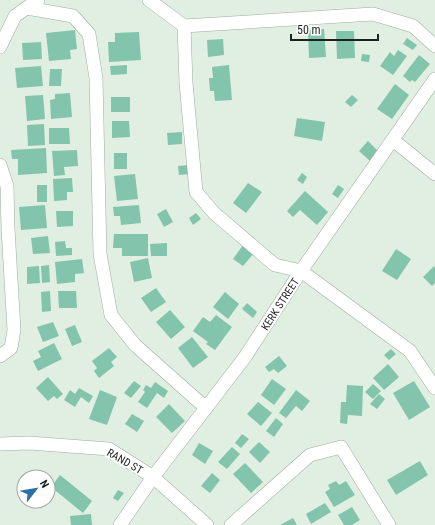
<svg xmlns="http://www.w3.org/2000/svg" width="435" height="525" viewBox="0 0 435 525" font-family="'Roboto Condensed',sans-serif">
<rect width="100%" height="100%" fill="#e0efe2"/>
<!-- building -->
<g fill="#83c4ac">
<path d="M324,29L326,57L309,58L308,30Z"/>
<path d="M75,30L77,49L70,50L71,59L49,61L46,33Z"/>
<path d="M336,31H354L355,58L337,59Z"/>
<path d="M139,32L141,60L109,62L108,42H115V33Z"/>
<path d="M407,38L417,45L413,50L403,44Z"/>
<path d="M223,39L224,55L208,57L207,40Z"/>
<path d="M41,42L42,59L23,60L22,43Z"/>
<path d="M398,50L407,56L393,75L380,66L390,52L394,56Z"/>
<path d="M362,54L370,55L369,62L361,61Z"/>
<path d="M419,55L430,64L415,82L412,80L410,82L403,76Z"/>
<path d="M127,65V74L111,75L110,66Z"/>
<path d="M229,65L232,100L215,101L214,91H210L209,78H213L212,67Z"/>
<path d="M41,66L43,86L17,88L15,68Z"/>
<path d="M50,69H62L61,86H49Z"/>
<path d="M395,84L409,95L392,119L377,109Z"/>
<path d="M70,93L72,117L51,119L50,100L55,99V94Z"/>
<path d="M43,95L45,119L27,121L25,96Z"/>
<path d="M352,95L358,100L351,107L345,102Z"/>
<rect x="111" y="97" width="19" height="15"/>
<path d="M297,118L325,122L322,141L294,136Z"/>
<path d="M112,121H129L130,137L112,138Z"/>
<path d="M44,124L45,145L28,146L27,125Z"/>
<path d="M49,128H69L70,144H49Z"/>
<path d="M182,132V144L168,145L167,133Z"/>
<path d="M368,141L378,151L370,161L359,151Z"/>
<path d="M46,148L47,173L18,175V159H12L11,150Z"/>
<path d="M77,150L78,166L64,167L65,175L54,176L52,151Z"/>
<rect x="114" y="153" width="13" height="16"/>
<path d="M189,165L190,174L179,175L178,166Z"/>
<path d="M302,173L307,177L303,184L297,180Z"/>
<path d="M135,174L138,199L117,201L114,176Z"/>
<path d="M72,178L73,192H67V200L54,201L53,179Z"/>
<path d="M248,183L262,192L246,213L233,203Z"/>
<rect x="37" y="185" width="10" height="17"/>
<path d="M338,185L344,189L338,198L332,194Z"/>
<path d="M305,191L328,212L317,225L300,210L293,217L287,211Z"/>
<path d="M45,205L47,228L21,230L19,207Z"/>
<path d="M139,205L141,223L121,225L120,216H114L113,207Z"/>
<path d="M166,209L173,222L164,227L157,214Z"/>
<path d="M56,211H73V226L57,227Z"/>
<path d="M196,213L201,219L193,225L189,218Z"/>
<path d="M114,234H148V256H122V248H113Z"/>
<path d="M48,236L50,253L33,254L31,238Z"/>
<path d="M65,241L66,248H72V255L56,256L55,242Z"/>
<path d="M167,243V256H151L150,244Z"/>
<path d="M243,245L254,253L243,266L233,259Z"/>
<path d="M396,249L411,259L397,280L382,271Z"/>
<path d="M148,258L152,278L134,282L130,262Z"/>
<path d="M82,259L84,273L75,274V282L57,284L55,262Z"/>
<path d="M49,265L50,282L42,283L41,266Z"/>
<path d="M39,266L40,283L27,284V267Z"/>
<path d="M434,266L435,268V283L432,286L423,277Z"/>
<path d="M156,288L166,302L151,312L141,298Z"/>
<path d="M50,291L51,311L42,312L41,292Z"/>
<path d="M58,291H76L77,308H59Z"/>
<path d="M225,292L239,304L228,319L213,307Z"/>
<path d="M247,303L257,312L253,318L242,309Z"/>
<path d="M170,310L185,327L171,339L156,322Z"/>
<path d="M216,315L232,327L215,350L206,344L208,342L193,331L203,317L210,322Z"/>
<path d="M53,322L59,336L43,342L37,327Z"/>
<path d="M75,325L82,342L72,346L65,329Z"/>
<path d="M192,337L208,357L193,368L178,348Z"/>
<path d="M54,343L62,359L38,371L33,361L41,357L38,351Z"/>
<path d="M109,348L117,357L111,362L114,366L99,378L94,371L97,368L92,361Z"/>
<path d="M391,349L396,354L389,360L384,355Z"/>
<path d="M279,356L287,366L278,373L274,369L269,372L265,367Z"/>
<path d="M388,364L399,377L384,390L373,378Z"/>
<path d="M48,377L63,394L57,399L54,396L48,401L36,388Z"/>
<path d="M272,379L286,389L274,405L261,395Z"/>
<path d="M134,381L141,386L131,398L124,393Z"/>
<path d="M414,381L430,407L409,420L393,393Z"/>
<path d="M155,382L168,391L164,398L157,393L147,408L138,402L145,392L143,390L146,385L151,388Z"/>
<path d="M373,384L381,391L373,399L365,392Z"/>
<path d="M347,385L363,386L362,416L348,415L347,424L340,423L341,402H346Z"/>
<path d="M79,388L93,396L89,403L81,397L75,407L64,400L70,390L75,394Z"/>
<path d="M100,390L117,397L107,425L89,419Z"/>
<path d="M296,390L310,401L302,411L296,406L286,418L279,413Z"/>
<path d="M379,394L385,399L377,409L370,404Z"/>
<path d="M258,402L272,413L261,426L247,414Z"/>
<path d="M169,404L185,421L172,433L156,417Z"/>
<path d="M132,414L144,421L137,432L125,424Z"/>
<path d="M276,418L283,424L274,437L266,431Z"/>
<path d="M242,434L249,439L241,448L235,443Z"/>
<path d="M259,442L270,452L260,463L249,452Z"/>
<path d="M199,443L213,451L205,464L192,455Z"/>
<path d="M232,447L240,454L227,469L218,462Z"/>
<path d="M420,461L428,475L396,495L387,480Z"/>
<path d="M245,463L263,482L251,493L233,474Z"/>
<path d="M212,473L220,480L210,493L201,486Z"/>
<path d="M60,475L92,501L83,513L51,487Z"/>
<path d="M336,481L339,485L346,481L355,495L334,507L325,492L330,489L328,485Z"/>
<path d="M118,490L124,493L118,501L113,498Z"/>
<path d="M325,503L331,512L311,524L306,514Z"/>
<path d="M352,507L360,520L352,525H344L338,515Z"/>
<path d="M91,514L92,525H71L70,516Z"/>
<path d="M293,518L297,525H280Z"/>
</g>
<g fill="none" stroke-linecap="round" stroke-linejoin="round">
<defs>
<g id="minor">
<path d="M149,0L184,26L186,83L196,192L214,213L275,265L301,271L410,351L435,388"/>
<path d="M27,8L73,16L89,34L96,78L100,254L111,315L135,345L206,408"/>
<path d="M184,26L373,14L413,26L435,46"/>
<path d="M0,47L15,16L38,0"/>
<path d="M393,140L435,174"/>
<path d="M0,165L7,186L8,229L14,330L11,348L0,356"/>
<path d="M0,444L29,443L109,449L153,477L207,525"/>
<path d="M120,525L153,477L245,357L301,271L435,79"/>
<path d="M231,525L310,455L341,447L389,525"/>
</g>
</defs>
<!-- minor casing -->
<use href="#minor" stroke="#9fada1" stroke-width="14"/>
<!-- minor -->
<use href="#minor" stroke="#fff" stroke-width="13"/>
</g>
<g text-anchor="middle" stroke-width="4" stroke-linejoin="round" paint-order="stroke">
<!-- street labels -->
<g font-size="11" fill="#1c221d" stroke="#fff">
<text transform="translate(280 304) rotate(-57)" y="4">KERK STREET</text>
<text transform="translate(125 461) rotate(30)" y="4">RAND ST</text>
</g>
</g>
<!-- north arrow -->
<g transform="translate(36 489) rotate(59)"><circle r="19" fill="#ffffff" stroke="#a4a7a5"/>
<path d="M0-3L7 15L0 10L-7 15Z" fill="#2c71a6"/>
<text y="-6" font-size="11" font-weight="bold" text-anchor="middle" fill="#1c221d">N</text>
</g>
<!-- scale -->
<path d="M291 34v6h87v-6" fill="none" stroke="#1c221d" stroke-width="2"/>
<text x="297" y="34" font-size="12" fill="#1c221d" stroke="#ffffff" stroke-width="3" paint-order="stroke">50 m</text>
</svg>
